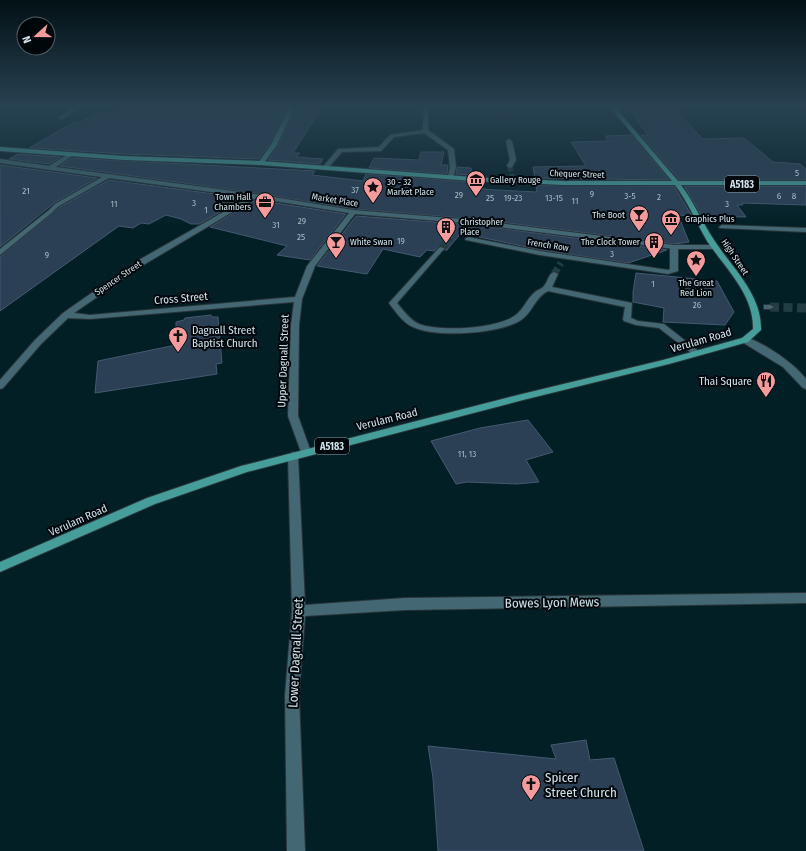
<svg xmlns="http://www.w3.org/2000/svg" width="806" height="851" viewBox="0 0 806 851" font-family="'Fira Sans Condensed',sans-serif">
<rect width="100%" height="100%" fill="#031f26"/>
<!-- building -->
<g fill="#2b3f55" stroke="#455a71">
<path d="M125,106L248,108L249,106H288L270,144L259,159L124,154L29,148L74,122L80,123L96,113L116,114Z"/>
<path d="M296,106L322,107L293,153H300L296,157L323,159L320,164L268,160L278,146Z"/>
<path d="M626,106H671L703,139L744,138L773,162L800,164L806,169V180H679L641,135H648Z"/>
<path d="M632,135L669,180L535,178L533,167L586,166L571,142L609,141L605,136Z"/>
<path d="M421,152H444L441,165H448L447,174L369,168L374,158L419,160Z"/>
<path d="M18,154L61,157L49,164L9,159Z"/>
<path d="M72,158L315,171L312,175L363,181L366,174L472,182V188L496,190L537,192L536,185L674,186L692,216L678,215L689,242L674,244L475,219L353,209L255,193L60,166Z"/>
<path d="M0,165L97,178L54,203L0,247Z"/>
<path d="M457,167L471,168L472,175L456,174Z"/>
<path d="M109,180L245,198L199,224H191L181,219L166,215L149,224L141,223L133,228L119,226L0,311V256L60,207Z"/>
<path d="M684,186H806V205L742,203L743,205H737L746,217L702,216Z"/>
<path d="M256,200L346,214L310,260L277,255L287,246L210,227Z"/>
<path d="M356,216L475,225L667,250L628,263L540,250L461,233L446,251V248L440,246L434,251L427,250L420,257L383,249L367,274L317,266Z"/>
<path d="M636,273L717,281L734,312L725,325L663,322L664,308L633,302V292Z"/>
<path d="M211,315L212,317H218L222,363L216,364L217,374L95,393L98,361L176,345V322L184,320L185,318Z"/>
<path d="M528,420L553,452L526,460L539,482L516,484L467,482L456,484L431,441L480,428Z"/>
<path d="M586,740L590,760L614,758L644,851H438L433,778L428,746L556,759L551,745Z"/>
</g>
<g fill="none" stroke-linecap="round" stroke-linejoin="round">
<!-- pedestrian-tunnel-far2 -->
<path stroke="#223d44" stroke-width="5.5" stroke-dasharray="5.5 2.5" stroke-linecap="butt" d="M510,166L512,177"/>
<!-- pedestrian-tunnel-far1 -->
<g stroke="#223d44" stroke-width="7" stroke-dasharray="7 3.5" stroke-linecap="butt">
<path d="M441,249L451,238"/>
<path d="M554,274L561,263"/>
</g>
<!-- pedestrian-tunnel -->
<path stroke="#223d44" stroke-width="9" stroke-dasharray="9 4.5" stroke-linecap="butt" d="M770,307L806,308"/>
<defs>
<g id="pedestrian">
<path d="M424,106H428V130L454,149L456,167L453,178L448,177L450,167L448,150L424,133L394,137L381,151L342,152L327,169L322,168L338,149L379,147L390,135L423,130Z"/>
<path d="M509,139L512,141L516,160L512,167L510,168L507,166L510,160L506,141Z"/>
<path d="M70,153L72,154V156L56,167L255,194L258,196L255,198L109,178L59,206L51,213L48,211L55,204L102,177L0,163V159L49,166Z"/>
<path d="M722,225L806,228V232L720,228L719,227Z"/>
<path d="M468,237L540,251L668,270L670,269V247L674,245L678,247V271L668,274L540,255L466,240L465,239Z"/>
<path d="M441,247L445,249L443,250L397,303C403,310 410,320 419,324C440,332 500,329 517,314C524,308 527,299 534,293C537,290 542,289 544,286C548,282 548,274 554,272L558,274L552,287L632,303L631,318L638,321L664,324L701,353L700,355H694L659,328L636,325L624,321L623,319L625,307L548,291C535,297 533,312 521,320C500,334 436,338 413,327C403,323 395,311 389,303L439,248Z"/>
<path d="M764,305H770L774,307L770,309H764Z"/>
</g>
<g id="minor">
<path d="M76,106H82L63,119H59V117Z"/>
<path d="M255,194L353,210L475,220L674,245H715L719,247L715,249H674L475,224L355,214L315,266L302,299L299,325L298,416L311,452L306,456L301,452L288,416L291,325L294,302L90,319L68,318L41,344L3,388L0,389V380L35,340L63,313L139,260ZM256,198L349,213L307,266L295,297L90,315L74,313L145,264Z"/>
<path d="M49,210L54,211L0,255V249Z"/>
<path d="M745,337C763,342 795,364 806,379V389L803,388L783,367L742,342L741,340Z"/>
<path d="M293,452L298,456L305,605L405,598L806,593V603L405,610L305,616L299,695L305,851H287L285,695L292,611L288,456Z"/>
</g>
<path id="secondary" d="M290,106H295L277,145L263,164H259L258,163L271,145Z"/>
<path id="primary" d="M609,106H614L678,181H806V185H681C694,202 702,222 714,240C732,268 762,294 761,330L748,342L669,364L523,400L247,472L155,504L0,572V562L147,498L241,466L522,394L663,360L742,338L753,329C754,294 725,268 707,241C696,222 688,202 675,185H564L473,181L261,165L124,160L0,151V147L124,156L261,161L473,177L564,181H672Z"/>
</defs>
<!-- pedestrian casing -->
<use href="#pedestrian" stroke="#2a3439" stroke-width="2"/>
<!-- minor casing -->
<use href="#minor" stroke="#2a3439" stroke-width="2"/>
<!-- secondary casing -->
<use href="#secondary" stroke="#2a3439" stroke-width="2"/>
<!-- primary casing -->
<use href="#primary" stroke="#2a3439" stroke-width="2"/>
<!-- pedestrian -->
<use href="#pedestrian" fill="#436873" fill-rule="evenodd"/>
<!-- minor -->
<use href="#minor" fill="#436873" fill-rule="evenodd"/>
<!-- secondary -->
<use href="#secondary" fill="#448387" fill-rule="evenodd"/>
<!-- primary -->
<use href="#primary" fill="#469e9b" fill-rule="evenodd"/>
</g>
<!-- sky -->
<linearGradient id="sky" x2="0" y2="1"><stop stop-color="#021115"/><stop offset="0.47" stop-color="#284252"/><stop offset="1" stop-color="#284252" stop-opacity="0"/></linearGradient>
<rect width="806" height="226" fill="url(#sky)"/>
<!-- icons -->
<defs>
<symbol id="museum-pin" viewBox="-11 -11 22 30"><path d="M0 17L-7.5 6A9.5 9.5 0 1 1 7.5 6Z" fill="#f59b9c" stroke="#00070b"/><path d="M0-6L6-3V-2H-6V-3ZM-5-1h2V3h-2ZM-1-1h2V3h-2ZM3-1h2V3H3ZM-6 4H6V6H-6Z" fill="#111"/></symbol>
<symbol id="sight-pin" viewBox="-11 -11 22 30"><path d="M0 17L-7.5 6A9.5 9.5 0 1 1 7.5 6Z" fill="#f59b9c" stroke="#00070b"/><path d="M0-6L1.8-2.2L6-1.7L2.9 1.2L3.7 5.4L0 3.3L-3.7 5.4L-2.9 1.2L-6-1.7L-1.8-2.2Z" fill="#111"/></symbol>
<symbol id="office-pin" viewBox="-11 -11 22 30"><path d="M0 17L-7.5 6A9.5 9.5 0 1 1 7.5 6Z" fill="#f59b9c" stroke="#00070b"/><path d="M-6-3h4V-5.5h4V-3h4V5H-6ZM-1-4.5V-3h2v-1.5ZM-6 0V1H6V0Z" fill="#111"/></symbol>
<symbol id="bar-pin" viewBox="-11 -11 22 30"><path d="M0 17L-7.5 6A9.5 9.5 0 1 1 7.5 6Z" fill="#f59b9c" stroke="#00070b"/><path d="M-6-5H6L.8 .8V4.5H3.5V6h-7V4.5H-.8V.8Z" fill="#111"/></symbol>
<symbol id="building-pin" viewBox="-11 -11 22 30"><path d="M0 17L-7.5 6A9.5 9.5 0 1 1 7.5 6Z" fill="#f59b9c" stroke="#00070b"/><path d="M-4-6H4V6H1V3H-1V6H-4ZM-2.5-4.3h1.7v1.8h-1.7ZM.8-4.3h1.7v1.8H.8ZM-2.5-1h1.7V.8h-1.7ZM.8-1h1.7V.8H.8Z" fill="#111"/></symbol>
<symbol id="church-pin" viewBox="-11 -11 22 30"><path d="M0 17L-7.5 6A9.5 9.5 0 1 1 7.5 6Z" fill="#f59b9c" stroke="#00070b"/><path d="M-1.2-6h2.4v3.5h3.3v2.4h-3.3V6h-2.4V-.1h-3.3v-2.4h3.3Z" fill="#111"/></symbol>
<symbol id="restaurant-pin" viewBox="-11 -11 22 30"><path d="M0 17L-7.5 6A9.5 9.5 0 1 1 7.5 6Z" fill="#f59b9c" stroke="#00070b"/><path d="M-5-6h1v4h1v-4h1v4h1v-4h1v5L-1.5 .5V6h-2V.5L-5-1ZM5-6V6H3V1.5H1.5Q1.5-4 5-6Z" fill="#111"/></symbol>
</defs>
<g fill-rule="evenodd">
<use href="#museum-pin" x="465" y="169" width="22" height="30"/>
<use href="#sight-pin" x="362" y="176" width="22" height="30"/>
<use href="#office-pin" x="254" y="191" width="22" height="30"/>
<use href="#bar-pin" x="628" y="204" width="22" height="30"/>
<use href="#museum-pin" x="660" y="208" width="22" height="30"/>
<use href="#building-pin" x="435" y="216" width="22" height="30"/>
<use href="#bar-pin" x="325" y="231" width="22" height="30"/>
<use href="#building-pin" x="643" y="231" width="22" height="30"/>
<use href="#sight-pin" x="685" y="249" width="22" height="30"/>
<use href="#church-pin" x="167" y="325" width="22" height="30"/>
<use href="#restaurant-pin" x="755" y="370" width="22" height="30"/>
<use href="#church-pin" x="520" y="773" width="22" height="30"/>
</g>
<g text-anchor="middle" stroke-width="4" stroke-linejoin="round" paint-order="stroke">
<!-- number labels -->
<g font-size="9" fill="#a7bbc6">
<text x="797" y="176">5</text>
<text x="355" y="193">37</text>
<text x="26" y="194">21</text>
<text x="592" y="197">9</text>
<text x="459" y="198">29</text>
<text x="630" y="199">3-5</text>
<text x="779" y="199">6</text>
<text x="794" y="199">8</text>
<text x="659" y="200">2</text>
<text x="490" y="201">25</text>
<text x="513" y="201">19-23</text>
<text x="554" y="201">13-15</text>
<text x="575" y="204">11</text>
<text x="194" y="206">3</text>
<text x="114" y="207">11</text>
<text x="727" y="207">3</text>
<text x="206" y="213">1</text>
<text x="302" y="224">29</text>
<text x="276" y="228">31</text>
<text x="301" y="240">25</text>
<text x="401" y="244">19</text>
<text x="612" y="257">3</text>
<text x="47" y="258">9</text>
<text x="653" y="287">1</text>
<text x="697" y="308">26</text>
<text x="467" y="457">11, 13</text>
</g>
<!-- far-street labels -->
<g font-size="9" fill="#d0e4eb" stroke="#00070b">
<text transform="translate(577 174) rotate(2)" y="3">Chequer Street</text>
<text transform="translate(335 200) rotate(9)" y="3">Market Place</text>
<text transform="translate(548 245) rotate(9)" y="3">French Row</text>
<text transform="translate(735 257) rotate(56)" y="3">High Street</text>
<text transform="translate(118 278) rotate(-34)" y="3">Spencer Street</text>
</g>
<!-- far-poi labels -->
<g font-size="9" fill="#d0e4eb" stroke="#00070b" text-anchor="start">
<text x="490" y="183">Gallery Rouge</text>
<text x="387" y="185">30 - 32<tspan x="387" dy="10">Market Place</tspan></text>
<text x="251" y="200" text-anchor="end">Town Hall<tspan x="251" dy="10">Chambers</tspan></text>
<text x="625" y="218" text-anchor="end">The Boot</text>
<text x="685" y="222">Graphics Plus</text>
<text x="460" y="225">Christopher<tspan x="460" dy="10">Place</tspan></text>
<text x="350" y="245">White Swan</text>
<text x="640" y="245" text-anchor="end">The Clock Tower</text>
<text x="696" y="286" text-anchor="middle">The Great<tspan x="696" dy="10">Red Lion</tspan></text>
</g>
<!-- shield labels -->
<g fill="#00070b" stroke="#92a2a8" stroke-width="1">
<rect x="725" y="176" width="34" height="16" rx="3"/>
<rect x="315" y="438" width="34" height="16" rx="3"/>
</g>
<g font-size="10" font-weight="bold" fill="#d0e4eb">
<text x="742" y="188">A5183</text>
<text x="332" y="450">A5183</text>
</g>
<!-- street labels -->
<g font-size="11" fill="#d0e4eb" stroke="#00070b">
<text transform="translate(181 298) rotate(-5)" y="4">Cross Street</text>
<text transform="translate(701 340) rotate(-16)" y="4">Verulam Road</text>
<text transform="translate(283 361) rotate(-88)" y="4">Upper Dagnall Street</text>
<text transform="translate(387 419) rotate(-14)" y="4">Verulam Road</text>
<text transform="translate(78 520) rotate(-24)" y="4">Verulam Road</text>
</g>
<!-- poi labels -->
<g font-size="11" fill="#d0e4eb" stroke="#00070b" text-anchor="start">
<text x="192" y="334">Dagnall Street<tspan x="192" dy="13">Baptist Church</tspan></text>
<text x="752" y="385" text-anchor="end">Thai Square</text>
</g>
<!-- near-street labels -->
<g font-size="13" fill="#d0e4eb" stroke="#00070b">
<text transform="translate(552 602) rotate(-1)" y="5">Bowes Lyon Mews</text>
<text transform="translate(295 653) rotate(-87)" y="5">Lower Dagnall Street</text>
</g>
<!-- near-poi labels -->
<g font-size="13" fill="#d0e4eb" stroke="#00070b" text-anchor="start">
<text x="545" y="782">Spicer<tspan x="545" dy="15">Street Church</tspan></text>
</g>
</g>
<!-- north arrow -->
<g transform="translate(36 36) rotate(249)"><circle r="19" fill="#00070b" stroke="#535f65"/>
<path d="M0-3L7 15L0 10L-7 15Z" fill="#f59b9c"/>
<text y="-6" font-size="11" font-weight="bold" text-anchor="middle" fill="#d0e4eb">N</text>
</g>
</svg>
